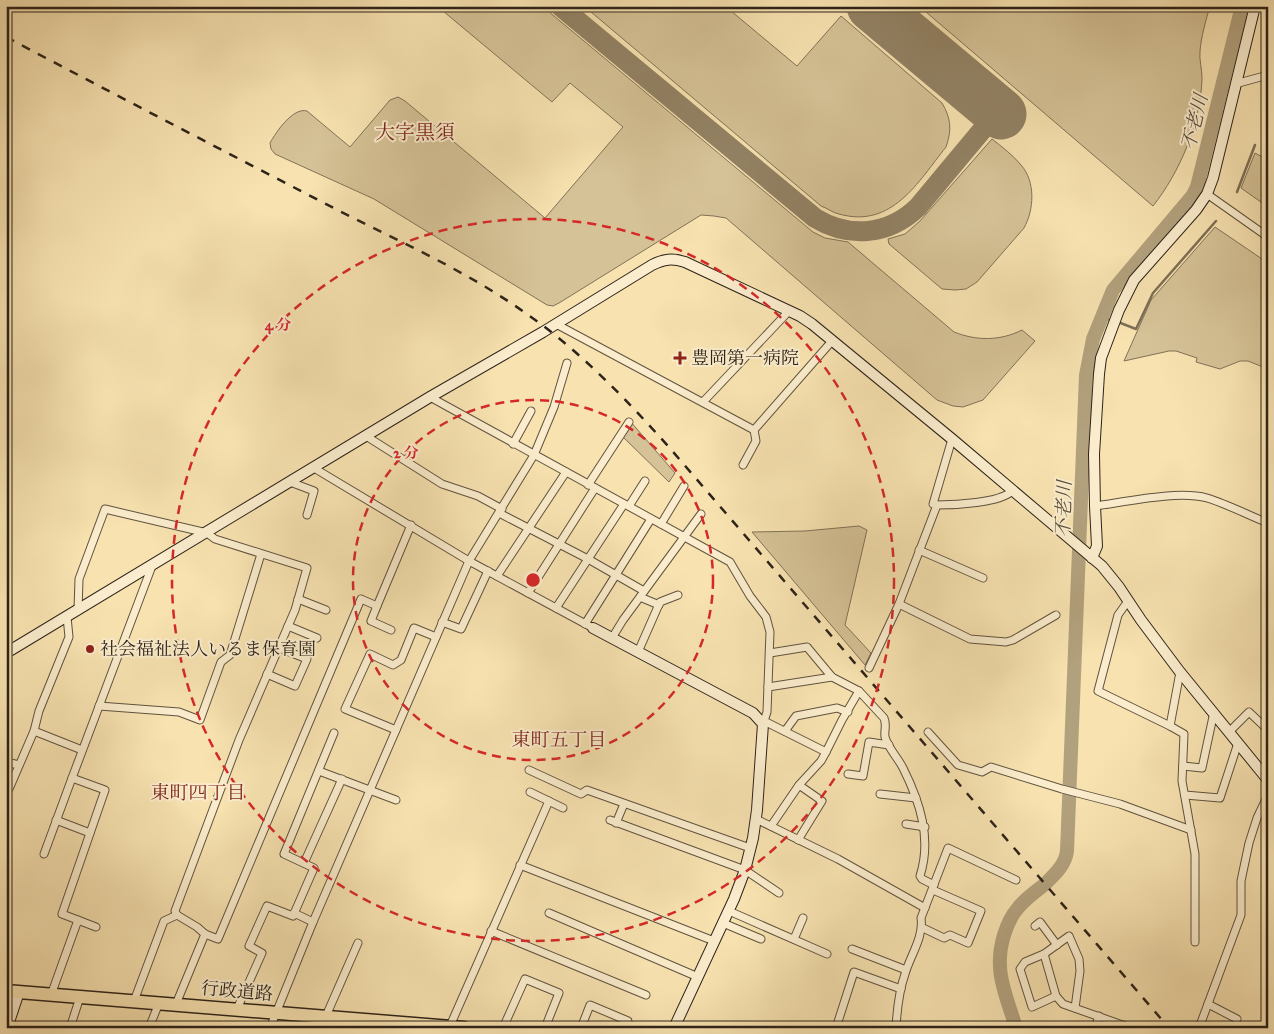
<svg xmlns="http://www.w3.org/2000/svg" width="1274" height="1034" viewBox="0 0 1274 1034" font-family="'IM FELL Great Primer','Noto Serif JP',serif">
<rect width="100%" height="100%" fill="#f7e2b0"/>
<filter id="stains"><feTurbulence type="fractalNoise" baseFrequency=".004" numOctaves="4"/><feColorMatrix values="0 0 0 0 .2 0 0 0 0 .09 0 0 0 0 .02 0 0 0 .5 -.17"/></filter>
<radialGradient id="worn" r=".72"><stop offset=".6" stop-color="#630" stop-opacity="0"/><stop offset="1" stop-color="#630" stop-opacity=".3"/></radialGradient>
<!-- green -->
<g fill="#d5c296" stroke="#817258">
<path d="M437,6H542L813,232L825,238L848,242L954,332C977,341 1000,341 1022,330L1035,341L983,400L963,407L953,406L937,400L726,218L714,216L701,215L559,303L553,306L547,305L374,199L275,154L271,149L270,143C276,132 293,107 307,111L350,147L390,100L398,97L405,101L545,218L623,127L570,83L552,102Z"/>
<path d="M584,6H725L797,66L841,16L942,103C951,118 952,130 946,147C918,182 892,229 839,214C833,213 827,208 821,206Z"/>
<path d="M919,6H1210C1206,20 1201,37 1200,51C1199,60 1202,69 1202,78C1201,122 1180,172 1153,206Z"/>
<path d="M992,139C1002,147 1013,155 1021,165C1036,182 1034,210 1024,228L977,282L966,289L955,290L942,289L889,244L888,239L905,234L920,221Z"/>
<path d="M1255,153L1268,160V207L1241,188Z"/>
<path d="M1215,227L1268,263V369L1248,361H1240L1220,369L1196,362L1197,358L1176,351H1169L1124,361L1151,300Z"/>
<path d="M630,421L675,473L669,482L621,435Z"/>
<path d="M859,526L867,530L845,625L871,653L865,665L752,532L805,531Z"/>
</g>
<g fill="none" stroke-linecap="round" stroke-linejoin="round">
<!-- stream -->
<g stroke="#7d6f55" stroke-width="2.5">
<path d="M1237,192L1255,145"/>
<path d="M1102,317L1113,321"/>
<path d="M1118,322L1136,329L1153,293L1216,221"/>
</g>
<!-- river -->
<path stroke="#b2a17d" stroke-width="14" d="M1016,1028C1006,994 993,971 1004,935C1007,925 1011,916 1018,908C1025,899 1035,892 1044,885C1054,875 1065,866 1067,851L1086,375L1093,339L1113,290L1193,195L1197,187L1242,6"/>
<!-- taxiway -->
<g stroke="#928264" stroke-width="20">
<path d="M560,6L815,218C850,239 889,235 918,207L998,111"/>
<path d="M873,6L874,7"/>
</g>
<!-- runway -->
<path stroke="#928264" stroke-width="51" d="M872,6L1001,114"/>
<defs>
<g id="street">
<path d="M1235,84L1268,75"/>
<path d="M1207,194L1268,237"/>
<path d="M556,324L754,430L756,441L743,465"/>
<path d="M430,397L730,562L750,596L766,617L770,632L767,712L763,724"/>
<path d="M703,402L789,311"/>
<path d="M754,430L832,341"/>
<path d="M366,436L442,484L478,496L502,509"/>
<path d="M952,439L933,504L937,505C954,505 1000,503 1012,491"/>
<path d="M513,444L531,411"/>
<path d="M314,468L469,561L593,628"/>
<path d="M290,482L314,491L307,515"/>
<path d="M588,485L629,422"/>
<path d="M629,506L645,481"/>
<path d="M1095,506C1125,502 1178,490 1207,498C1227,504 1248,515 1268,523"/>
<path d="M499,513L588,559L644,591"/>
<path d="M661,524L684,486"/>
<path d="M919,550L983,578"/>
<path d="M497,576L566,472"/>
<path d="M528,593L595,488"/>
<path d="M640,597L659,605"/>
<path d="M298,599L326,610"/>
<path d="M1128,601L1118,615L1098,691L1170,726"/>
<path d="M899,604L970,639L1006,642L1013,640L1056,615"/>
<path d="M377,606L411,525"/>
<path d="M556,608L624,504"/>
<path d="M78,611L79,579L105,509L207,533L215,539L307,568L295,610L239,740L175,911L177,915L197,927L205,934L176,1004"/>
<path d="M442,622L461,629L488,571"/>
<path d="M585,624L651,519"/>
<path d="M288,626L317,638"/>
<path d="M612,638L623,620L701,514"/>
<path d="M638,652L660,602L678,595"/>
<path d="M770,653L807,647L832,677L859,691"/>
<path d="M869,668L899,604L937,505"/>
<path d="M1180,672L1170,726L1184,734L1182,781L1195,854V942"/>
<path d="M267,674L295,686L307,659L279,648"/>
<path d="M768,687L832,677"/>
<path d="M99,706L179,712L200,720L221,662L230,655L261,554"/>
<path d="M764,721L826,752L842,720L859,691L884,718C887,725 884,731 885,737C888,748 898,758 903,768C920,802 932,839 920,876L922,879L934,885"/>
<path d="M396,730L345,709L370,654L393,665L401,660L414,628L436,637"/>
<path d="M34,731L82,750"/>
<path d="M785,731L796,716L837,708L848,712"/>
<path d="M1230,731L1249,712L1268,730"/>
<path d="M928,732L958,765L982,772L991,767L1062,789L1120,804L1191,830"/>
<path d="M6,762L19,765"/>
<path d="M1183,766L1202,768L1214,712"/>
<path d="M529,770L581,794L587,790L750,848"/>
<path d="M319,771L396,800"/>
<path d="M848,774L863,776L869,742L889,745"/>
<path d="M799,785L821,761L826,752"/>
<path d="M530,792L563,808"/>
<path d="M880,794L916,798"/>
<path d="M1185,795L1220,798L1238,743"/>
<path d="M6,796L34,731L39,711L69,637L67,617"/>
<path d="M756,819L838,859L925,908"/>
<path d="M56,820L90,833"/>
<path d="M610,820L745,870L779,893"/>
<path d="M616,823L624,804"/>
<path d="M906,824L925,827"/>
<path d="M771,826L799,785L822,801L798,840"/>
<path d="M44,854L72,778"/>
<path d="M304,863L342,779"/>
<path d="M520,865L714,941"/>
<path d="M729,911L827,954"/>
<path d="M294,913L313,922"/>
<path d="M549,913L698,977"/>
<path d="M723,923L761,939"/>
<path d="M1035,926L1040,922L1057,945"/>
<path d="M96,927L62,914L105,790L72,778L152,566"/>
<path d="M923,928L944,938L950,935L968,943L981,911L933,890"/>
<path d="M491,931L646,995"/>
<path d="M205,934L218,939L361,599L377,606L371,621L391,630"/>
<path d="M794,939L803,918"/>
<path d="M852,949L906,970"/>
<path d="M1044,954L1056,996L1063,1004L1131,1028"/>
<path d="M51,995L78,920"/>
<path d="M1056,996L1032,1007L1020,969L1025,962L1044,954L1069,936L1079,959L1080,971L1075,1008"/>
<path d="M134,1001L164,921L177,915"/>
<path d="M1208,1004L1237,1019"/>
<path d="M237,1009L262,953L249,946L267,906L293,916L314,868L284,854L334,733"/>
<path d="M326,1016L358,943"/>
<path d="M450,1026L549,801"/>
<path d="M70,1028L80,997"/>
<path d="M149,1028L159,1003"/>
<path d="M270,1028L313,922L469,561L534,455L554,407L567,363"/>
<path d="M503,1028L525,979L559,993L545,1028"/>
<path d="M581,1028L590,1005L628,1021V1028"/>
<path d="M836,1028L854,972L901,989"/>
<path d="M896,1028C897,1009 899,991 905,974C910,956 924,937 921,918L948,848L1016,880"/>
<path d="M1095,1028L1099,1016"/>
<path d="M1199,1028L1241,915V881L1249,843L1257,818L1268,795"/>
</g>
<g id="secondary">
<path d="M1092,558L1097,546L1095,506L1094,454L1099,374L1101,358L1119,310L1134,280L1196,210L1207,194L1213,178L1255,6"/>
<path d="M593,628L753,713L763,724L757,810L753,838L745,870L734,899L674,1028"/>
<path d="M6,653L430,397L543,332L652,265C664,259 672,258 685,262L800,316L812,324L952,439L1102,566L1119,587L1141,620L1180,672L1268,780"/>
<path d="M7,1028L19,992"/>
</g>
<path id="highway" d="M6,991L464,1028"/>
</defs>
<!-- street casing -->
<use href="#street" stroke="#60533f" stroke-width="9"/>
<!-- secondary casing -->
<use href="#secondary" stroke="#2d2319" stroke-width="12"/>
<!-- highway casing -->
<use href="#highway" stroke="#2d2319" stroke-width="15"/>
<!-- street -->
<use href="#street" stroke="#faeccc" stroke-width="7"/>
<!-- secondary -->
<use href="#secondary" stroke="#faeccc" stroke-width="10"/>
<!-- highway -->
<use href="#highway" stroke="#f7e2b0" stroke-width="12"/>
<!-- rail -->
<path stroke="#2d2319" stroke-width="2.5" stroke-dasharray="9 9" stroke-linecap="butt" d="M6,37C112,93 218,148 324,203C391,238 462,268 524,312C578,349 624,397 668,446L1169,1028"/>
</g>
<!-- distance rings -->
<g fill="none" stroke="#d62828" stroke-width="2.5" stroke-dasharray="9 6">
<circle cx="533" cy="580" r="180"/>
<circle cx="533" cy="580" r="361"/>
</g>
<!-- markers -->
<g fill="#8f2418" stroke="#faeccc" stroke-width="2">
<path d="M677.5 350.5h5v5h5v5h-5v5h-5v-5h-5v-5h5z"/>
<circle cx="90" cy="649" r="5"/>
</g>
<g text-anchor="middle" stroke-width="4" stroke-linejoin="round" paint-order="stroke">
<!-- poi labels -->
<g font-size="18" fill="#2d2319" stroke="#faeccc" text-anchor="start">
<text x="691" y="364">豊岡第一病院</text>
<text x="100" y="655">社会福祉法人いるま保育園</text>
</g>
<!-- street labels -->
<g font-size="18" fill="#2d2319" stroke="#faeccc">
<text transform="translate(237 991) rotate(5)" y="6">行政道路</text>
</g>
<!-- water labels -->
<g font-size="19" font-style="italic" fill="#5c4f3c" stroke="#faeccc">
<text transform="translate(1194 122) rotate(-76)" y="7">不老川</text>
<text transform="translate(1063 509) rotate(-88)" y="7">不老川</text>
</g>
<!-- neighbourhood labels -->
<g font-size="19" fill="#7a1f14" stroke="#faeccc">
<text x="559" y="746">東町五丁目</text>
<text x="198" y="799">東町四丁目</text>
</g>
<!-- quarter labels -->
<g font-size="20" fill="#7a1f14" stroke="#faeccc">
<text x="415" y="139">大字黒須</text>
</g>
</g>
<circle cx="533" cy="580" r="8" fill="#d62828" stroke="#faeccc" stroke-width="2.5"/>
<g font-size="15" text-anchor="middle" font-weight="bold" fill="#d62828" stroke="#faeccc" stroke-width="4" stroke-linejoin="round" paint-order="stroke">
<text x="278" y="330">4 分</text>
<text x="406" y="458">2 分</text>
</g>
<!-- margin -->
<rect width="1274" height="1034" fill="none" stroke="#f7e2b0" stroke-width="25"/>
<rect x="8" y="8" width="1259" height="1019" fill="none" stroke="#2d2319" stroke-width="2.5"/>
<rect x="12" y="12" width="1249" height="1009" fill="none" stroke="#2d2319"/>
<rect width="100%" height="100%" filter="url(#stains)"/>
<rect width="100%" height="100%" fill="url(#worn)"/>
</svg>
